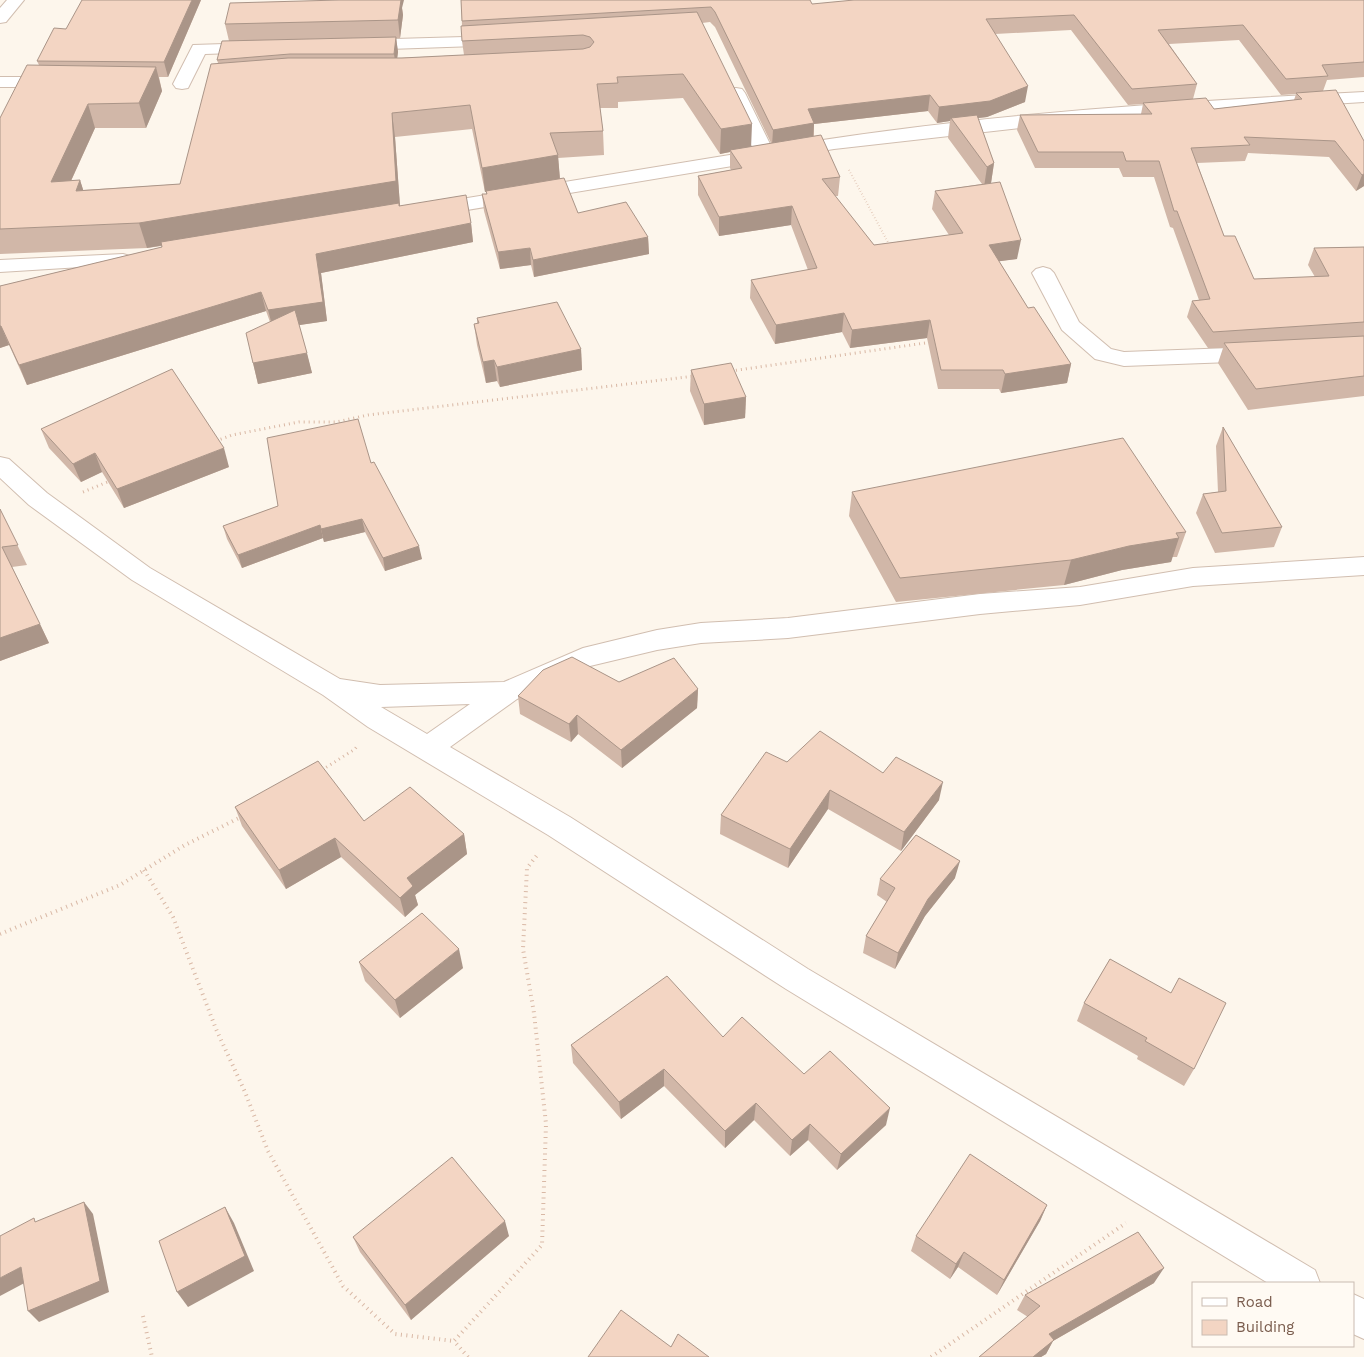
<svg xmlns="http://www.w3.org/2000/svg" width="1364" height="1357" viewBox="0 0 1364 1357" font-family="'Work Sans',sans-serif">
<rect width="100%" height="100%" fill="#fdf6ec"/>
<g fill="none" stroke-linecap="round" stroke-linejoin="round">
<defs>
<g id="minor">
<path d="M7,0H24L6,22L0,23V8Z"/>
<path d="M499,36L505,37L508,41L505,45L360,50L354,49L351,45L354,41L360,40Z"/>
<path d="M257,43L263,44L266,48L263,52L205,54L188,88L182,89L176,88L173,84L193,45Z"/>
<path d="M0,77H56L62,78L65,82L62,86L56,87H0Z"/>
<path d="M736,88L742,89L745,93L772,148C967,115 1166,102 1364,92V102L1215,111L1046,125L834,149L431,216L424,214L421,210L424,206L431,204L754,151L727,93L730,89Z"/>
<path d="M123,254L130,256L133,260L130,264L0,272V260Z"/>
<path d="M1043,267L1050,269L1054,273L1079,322L1111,349L1124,352L1258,347L1266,349L1269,354L1266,359L1258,361L1124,366L1095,359L1062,330L1032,273L1036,269Z"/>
<path d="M0,457L9,459L47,493L150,568L340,679L380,685L504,682L583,648L657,630L701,623L788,618L980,594L1080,587L1193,568L1364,557V575L1193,586L1080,605L980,614L788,638L701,643L657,650L590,666L517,699L450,747L570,817L808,969L1315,1270L1320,1283H1268L786,989L548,835L368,727L323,695L132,580L29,505L0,478ZM470,704L427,734L381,707Z"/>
<path d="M1353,1294L1364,1299V1339L1353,1334Z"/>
</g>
</defs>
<!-- minor casing -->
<use href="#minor" stroke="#d1beb0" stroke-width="2"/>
<!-- path-far2 -->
<path stroke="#d9b8a5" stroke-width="2" stroke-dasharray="0.5 2.5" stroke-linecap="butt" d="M849,170L890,246"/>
<!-- path-far1 -->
<g stroke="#d9b8a5" stroke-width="3" stroke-dasharray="1 4" stroke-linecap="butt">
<path d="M731,371L932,342"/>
<path d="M216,441L232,435L299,422H336L368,415L695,376"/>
<path d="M83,492L110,481"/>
<path d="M322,770L355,749L358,745"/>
</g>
<!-- path -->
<g stroke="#d9b8a5" stroke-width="4" stroke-dasharray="1 4.5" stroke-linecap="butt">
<path d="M144,870L173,917L216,1029L245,1092L268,1151L343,1286L395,1334L454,1341"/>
<path d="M0,934L120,885L185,845L241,817"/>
<path d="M143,1316L152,1357"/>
<path d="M468,1357L454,1341L542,1245L546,1124L534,1013L523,949L527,868L538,854"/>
<path d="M931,1357L1126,1223"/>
</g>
<!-- minor -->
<use href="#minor" fill="#fff" fill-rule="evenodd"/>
</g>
<!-- wall -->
<g fill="#d1b7a8" fill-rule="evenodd">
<path d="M201,0L168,77H159L162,91L146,128H95L71,181L80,180L83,190L180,184L218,63L217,60L229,41L225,24L402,8L403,15L400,38H396L398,52L397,58L464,55L462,41V26L461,0L812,4L1364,0V77L1327,80L1323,91L1364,141V186L1356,191L1329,157L1248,153L1245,161L1197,163L1224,236L1254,279L1315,277L1308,265L1314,248L1364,247V396L1248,410L1218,363L1223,348H1208L1187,317L1192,301L1199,300L1173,228L1170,227L1154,177H1123L1119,168H1035L1017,130L1020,115L1141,114L1143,104L1128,105L1071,30L995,34L1025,102L987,117L978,118L994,163L991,183L1017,259L999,261L1028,308L1071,364L1067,383L1001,393L999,389H938L927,338L850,348L842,332L775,344L750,298L751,280L808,270L791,225L719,236L698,195V176L731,170L730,168V152L720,154L683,98L618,102V108H600L603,131L604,155L558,158L560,179L578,213L648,237L649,254L534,277L531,265L500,269L484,211L482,194H486V192H485L472,129L395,137L400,206L471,223L473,242L321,273L327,321L299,325L312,373L258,384L253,363L270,322L266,311L27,385L9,345L0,348V286L162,247L161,246L147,248L0,254V118L39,65L37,61L66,29ZM710,22L715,27L771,143L751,147L702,23ZM1239,40L1281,95L1296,94L1294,100L1214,109L1193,99L1197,84L1169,44ZM928,111L937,123L950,121L948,138L982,184L935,191L932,209L949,235L874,245L835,196H838L840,177L814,136V124Z"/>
<path d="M477,318L581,349L582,370L500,387L497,381L486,383L477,345L474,324H477Z"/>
<path d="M691,370L746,397L745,418L704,425L690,391Z"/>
<path d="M1223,427L1282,527L1274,547L1215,553L1196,513L1203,494L1218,492L1216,446Z"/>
<path d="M41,429L229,467L124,508L102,472L81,482L49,448Z"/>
<path d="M371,463L422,559L385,571L365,532L324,542L323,538L242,568L227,539L223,526L278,506Z"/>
<path d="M852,492L1186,532L1177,557H1172L1171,562L1122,570L1064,585L896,602L849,516Z"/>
<path d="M0,509L27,565L12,567L49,643L0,661Z"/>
<path d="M619,682L698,689L697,708L622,768L578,734L571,742L520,714L518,696Z"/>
<path d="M787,762L883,773L939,800L901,851L828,809L788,868L720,834L721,815Z"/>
<path d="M235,807L364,821L464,834L467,854L415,895L418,905L405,917L341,857L286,889L242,826Z"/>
<path d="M955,878L925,916L895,969L863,953L866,936L887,902L877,895L880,879Z"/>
<path d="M1110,959L1194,1069L1184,1086L1137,1059L1138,1056L1077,1021L1084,1003Z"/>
<path d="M359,962L463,968L400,1018L365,981Z"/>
<path d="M723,1037L804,1074L886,1125L837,1170L808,1140L790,1156L754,1120L725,1148L664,1086L621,1119L573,1063L571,1045Z"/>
<path d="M1047,1205L1040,1221L997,1295L958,1267L950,1279L911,1251L916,1236Z"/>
<path d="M509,1236L411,1320L360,1252L353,1237Z"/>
<path d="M1154,1283L1053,1341L1046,1354L1041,1357H979L1028,1317L1017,1310L1025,1295Z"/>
</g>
<!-- shaded-wall -->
<g fill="#aa9588">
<path d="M192,0H201L168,77L164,62Z"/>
<path d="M399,0H404L402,8L403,15L400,38L398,20Z"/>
<path d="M396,37L398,52L396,68L394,54Z"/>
<path d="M156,67L162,91L146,128L139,103Z"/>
<path d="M1028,86L1025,102L987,117L953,121L951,118L950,121L937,123L939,107Z"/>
<path d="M930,95L928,111L814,124L813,140L772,146L773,130L808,109Z"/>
<path d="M88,104L95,128L59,207L51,182Z"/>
<path d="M392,113L395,137L400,206L147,248L139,223Z"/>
<path d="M752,124L751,149L730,150V152L720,154L721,129Z"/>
<path d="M558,155L560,180L485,192L482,168Z"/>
<path d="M994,163L991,183L984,187L987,167Z"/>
<path d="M1364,174V186L1356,191L1362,175Z"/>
<path d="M80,180L88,205L76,191Z"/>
<path d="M792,206L791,225L719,236V217Z"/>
<path d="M471,223L473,242L321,273L327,321L273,329L268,310L316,254Z"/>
<path d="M648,237L649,254L534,277L533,260Z"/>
<path d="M1021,240L1017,259L986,263L989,245Z"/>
<path d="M530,248L531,265L500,269L498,252Z"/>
<path d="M261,292L266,311L27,385L19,365Z"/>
<path d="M844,313L842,332L775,344L776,325Z"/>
<path d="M930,320L927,338L850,348L852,330Z"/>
<path d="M0,326H1L9,345L0,348Z"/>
<path d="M581,349L582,370L500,387L497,367Z"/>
<path d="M307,353L312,373L258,384L253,363Z"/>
<path d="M494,360L497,381L486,383L483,362Z"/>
<path d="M1071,364L1067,383L1001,393L1005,374Z"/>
<path d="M746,397L745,418L704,425V404Z"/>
<path d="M224,448L229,467L124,508L117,489Z"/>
<path d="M95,453L102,472L81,482L73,464Z"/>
<path d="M362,519L365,532L324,542L321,529Z"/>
<path d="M320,525L323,538L242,568L238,555Z"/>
<path d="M1179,538L1171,562L1122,570L1064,585L1071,560L1129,546Z"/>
<path d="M419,546L422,559L385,571L383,558Z"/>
<path d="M40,624L49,643L0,661V638Z"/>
<path d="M698,689L697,708L622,768L621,750Z"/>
<path d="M577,715L578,734L571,742L569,724Z"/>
<path d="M943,782L939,800L901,851L904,832Z"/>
<path d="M830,790L828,809L788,868L790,849Z"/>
<path d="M464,834L467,854L415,895L418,905L405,917L400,898L407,878Z"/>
<path d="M335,838L341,857L286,889L279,870Z"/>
<path d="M960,861L955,878L925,916L895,969L898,953L928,899Z"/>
<path d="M459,949L463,968L400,1018L395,1000Z"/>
<path d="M664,1069V1086L621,1119L619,1102Z"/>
<path d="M756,1103L754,1120L725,1148V1131Z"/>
<path d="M890,1108L886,1125L837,1170L841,1154Z"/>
<path d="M810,1124L808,1140L790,1156L792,1140Z"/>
<path d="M84,1202L93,1214L109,1292L39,1322L28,1311Z"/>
<path d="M1047,1205L1040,1221L997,1295L1004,1280Z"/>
<path d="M225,1207L234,1223L254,1271L188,1307L177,1292Z"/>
<path d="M505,1221L509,1236L411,1320L405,1305Z"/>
<path d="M964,1252L958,1267L950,1279L956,1264Z"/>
<path d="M21,1267L32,1279L0,1296V1278Z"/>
<path d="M1164,1268L1154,1283L1053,1341L1046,1354L1041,1357H1033L1049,1334Z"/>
</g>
<!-- building -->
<g fill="#f3d5c3" stroke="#aa9588">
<path d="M82,0H192L164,62L37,61L54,28L66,29Z"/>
<path d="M339,0H401L398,20L225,24L230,3Z"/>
<path d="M461,0H810L812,4L854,0H1364V62L1322,65L1328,76L1286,79L1243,25L1158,30L1197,84L1132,89L1074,15L986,19L1028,86L990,101L939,107L930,95L808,109L814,123L773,130L715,12L711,7L462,21Z"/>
<path d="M697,12L752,124L721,129L683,74L617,77L618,83L597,84L603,131L550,133L558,155L482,168L470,105L392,113L396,181L139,223L0,229V118L27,65L156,67L139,103L88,104L51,182L80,180L76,191L180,184L211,64L288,58H402L583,49L590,47L594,42L590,37L583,35L462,41L461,26Z"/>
<path d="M396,37L394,54H290L217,60L222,41Z"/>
<path d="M1336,90L1364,141V174L1362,175L1335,141L1244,137L1250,145L1191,148L1224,236H1235L1254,279L1329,276L1314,248L1364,247V322L1213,332L1192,301L1210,299L1177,211H1174L1159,161H1126L1123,152H1038L1020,115L1152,114L1143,103L1206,98L1214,109L1302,99L1296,93Z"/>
<path d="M977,115L994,163L987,167L951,118Z"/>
<path d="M821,135L840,177L822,179L874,245L963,233L935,191L1000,182L1021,240L989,245L1028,308L1034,307L1071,364L1005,374L1003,370H941L930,320L852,330L844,313L776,325L751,280L817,268L792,206L719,217L698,176L742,168L730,150Z"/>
<path d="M564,178L578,213L626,202L648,237L533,260L530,248L498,252L482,194H487L486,191Z"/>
<path d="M466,195L471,223L316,254L323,302L268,310L261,292L19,365L1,326H0V286L162,247L161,242L399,203V206Z"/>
<path d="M557,302L581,349L497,367L494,360L483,362L474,324L479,323L477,318Z"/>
<path d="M295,310L307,353L253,363L246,333Z"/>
<path d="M1364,336V376L1256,389L1224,343Z"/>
<path d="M731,363L746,397L704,404L691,370Z"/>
<path d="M172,369L224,448L117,489L95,453L73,464L41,429Z"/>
<path d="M358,419L371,463L374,462L419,546L383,558L362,519L321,529L320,525L238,555L223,526L278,506L267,438Z"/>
<path d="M1223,427L1282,527L1222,533L1203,494L1226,491Z"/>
<path d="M1123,438L1186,532L1176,533L1179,538L1129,546L1071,560L900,578L852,492Z"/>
<path d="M0,509L18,545L2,547L40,624L0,638Z"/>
<path d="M572,657L619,682L674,658L698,689L621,750L577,715L569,724L518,696L543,670Z"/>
<path d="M820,731L883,773L896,757L943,782L904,832L830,790L790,849L721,815L766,752L787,762Z"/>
<path d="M318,761L364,821L410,787L464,834L407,878L413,886L400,898L335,838L279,870L235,807Z"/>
<path d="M916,835L960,861L928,899L898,953L866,936L895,888L880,879Z"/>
<path d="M422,913L459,949L395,1000L359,962Z"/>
<path d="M1110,959L1171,993L1179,978L1226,1003L1194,1069L1145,1041L1147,1038L1084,1003Z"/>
<path d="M667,976L723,1037L742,1017L804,1074L830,1051L890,1108L841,1154L810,1124L792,1140L756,1103L725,1131L664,1069L619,1102L571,1045Z"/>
<path d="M970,1154L1047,1205L1004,1280L964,1252L956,1264L916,1236Z"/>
<path d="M452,1157L505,1221L405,1305L353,1237Z"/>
<path d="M84,1202L100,1281L28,1311L21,1267L0,1278V1236L34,1218L35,1222Z"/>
<path d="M225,1207L245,1256L177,1292L159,1241Z"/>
<path d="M1138,1232L1164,1268L1049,1334L1054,1340L1033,1357H979L1040,1306L1025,1295Z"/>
<path d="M621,1310L671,1347L678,1334L709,1357H588Z"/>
</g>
<!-- legend -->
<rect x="1192" y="1282" width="162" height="65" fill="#fffaf3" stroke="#cabbb1"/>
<rect x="1202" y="1298" width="25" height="8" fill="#ffffff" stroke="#cabbb1"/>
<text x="1236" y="1307" font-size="15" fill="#7a5c4d">Road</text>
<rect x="1202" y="1320" width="25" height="15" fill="#f3d5c3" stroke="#cabbb1"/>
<text x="1236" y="1332" font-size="15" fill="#7a5c4d">Building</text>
</svg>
